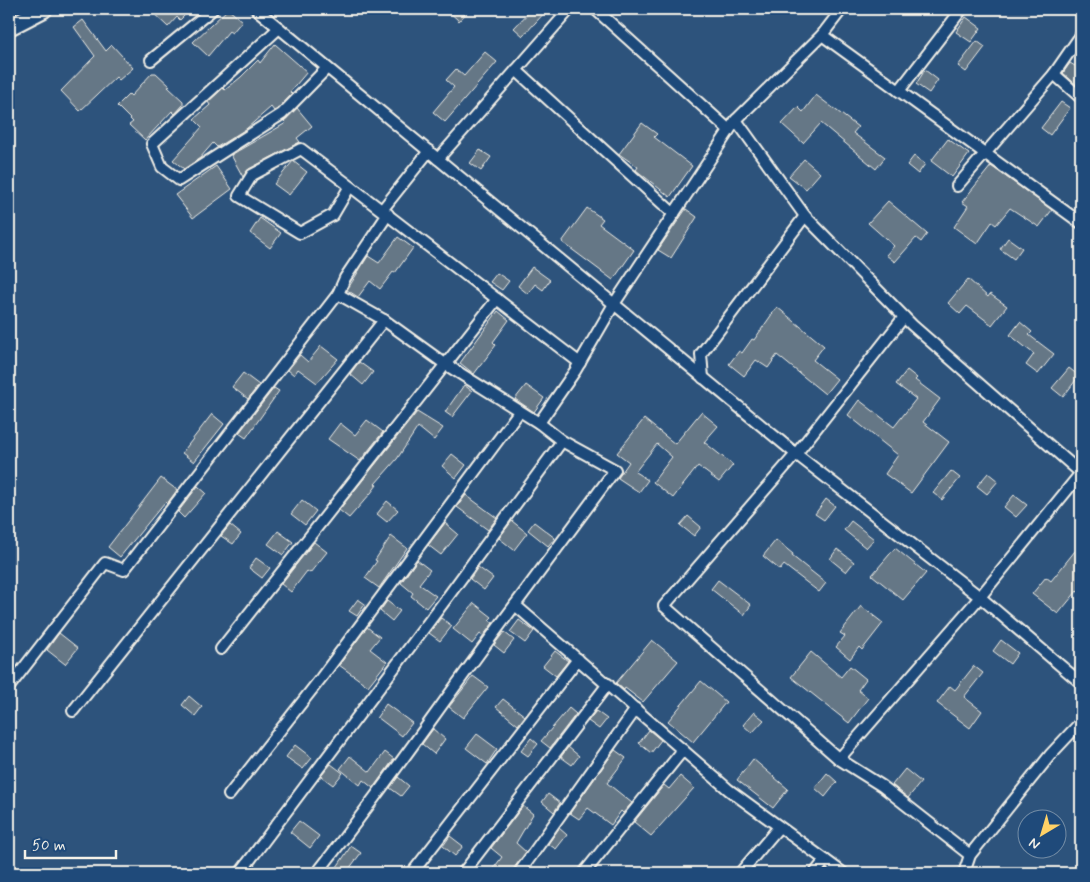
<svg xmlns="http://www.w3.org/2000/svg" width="1090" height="882" viewBox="0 0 1090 882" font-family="Mynerve,sans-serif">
<rect width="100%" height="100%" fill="#2d537c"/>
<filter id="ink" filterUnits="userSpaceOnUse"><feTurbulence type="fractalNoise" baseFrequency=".02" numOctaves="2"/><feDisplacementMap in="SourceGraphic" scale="10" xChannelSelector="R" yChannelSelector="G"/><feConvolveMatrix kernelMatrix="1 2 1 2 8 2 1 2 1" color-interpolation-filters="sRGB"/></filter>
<g filter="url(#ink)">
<!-- building -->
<g fill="#657786" stroke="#f4f1e8">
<path d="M149,9H191L180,20L177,17L168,27Z"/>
<path d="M228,9L242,21L232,33L229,31L208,56L193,42Z"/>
<path d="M446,9H470L459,21Z"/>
<path d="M532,9H548L523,36L514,28Z"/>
<path d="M966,17L981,28L971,42L956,32Z"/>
<path d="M83,20L106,51L112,45L133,68L119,80L116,77L80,111L61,91L95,56L74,27Z"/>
<path d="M977,41L985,47L966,72L958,66Z"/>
<path d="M275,44L307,72L290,92L292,94L278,109L274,111L271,107L246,129L217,147L213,143L200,158L184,169L173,160L202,127L194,119L210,105L208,102L223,88L225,90L241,77L258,60L260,63Z"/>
<path d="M485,52L497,62L445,122L433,112L454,87L446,80L456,69L464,76Z"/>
<path d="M1081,58V89L1063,73L1070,63L1075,66Z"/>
<path d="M925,70L938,80L929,93L916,84Z"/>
<path d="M152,73H156L170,86L168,87L183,101V105L175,114L172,111L145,140L129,125L133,122L117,106L129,94L131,96Z"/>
<path d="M816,95L858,127L853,133L885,157L876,169L821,123L803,143L782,124L798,107L803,112Z"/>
<path d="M1061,102L1070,108L1050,135L1041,128Z"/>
<path d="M297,108L312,126L297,138L300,142L249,169L243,177L231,155L286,123L284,121Z"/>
<path d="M642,123L657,134L654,137L692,166L670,197L636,170L638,167L619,154Z"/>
<path d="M948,139L969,154L952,177L931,161Z"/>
<path d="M480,150L491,157L481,171L470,163Z"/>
<path d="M914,156L925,164L918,174L907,165Z"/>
<path d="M804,159L820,173L806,189L789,176Z"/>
<path d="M293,161L307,172L289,195L274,184Z"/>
<path d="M216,166L232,189L193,218L175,195Z"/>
<path d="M991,166L1052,210L1039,227L1010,208L996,225L992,222L977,244L954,227L968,206L962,202Z"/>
<path d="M888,201L927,234L921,242L916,238L895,262L886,255L894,246L868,223Z"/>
<path d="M587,208L603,219L599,224L634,250L613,280L562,242Z"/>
<path d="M686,209L697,217L671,258L658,250Z"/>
<path d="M260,218L281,233L270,248L250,233Z"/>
<path d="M398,237L413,248L395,273L393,272L380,289L370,281L358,297L347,290L368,256L379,263Z"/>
<path d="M1008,238L1022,248L1014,259L1000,249Z"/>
<path d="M532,267L550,280L543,290L535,284L528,294L518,286Z"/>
<path d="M497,273L509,281L502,290L490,282Z"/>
<path d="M968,279L988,297L990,294L1007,306L992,325L967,306L960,314L948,303Z"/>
<path d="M777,307L824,346L813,360L837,379L825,394L777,355L768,368L756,360L744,376L729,364L739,351L742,353L752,339L754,340Z"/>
<path d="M498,311L509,320L493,342L496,345L474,374L460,363Z"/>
<path d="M1020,322L1032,332L1029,335L1054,354L1038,374L1026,365L1034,354L1010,335Z"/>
<path d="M321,346L338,359L317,383L298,369L294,375L288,370L300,355L308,362Z"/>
<path d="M359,362L373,372L363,385L350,374Z"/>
<path d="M1069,368L1079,376L1063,397L1052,388Z"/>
<path d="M907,370L917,378L915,380L940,399L923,422L949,442L911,493L885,474L898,455L848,415L859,400L894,427L916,399L896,384Z"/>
<path d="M243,373L259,385L248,399L232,387Z"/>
<path d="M464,385L472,391L452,417L445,412Z"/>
<path d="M526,385L544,398L534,412L515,399Z"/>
<path d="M274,388L279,391L246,438L239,433Z"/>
<path d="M417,412L443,428L434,440L418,427L397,459L375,484L377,485L371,493L349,518L339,510Z"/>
<path d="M701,412L718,426L704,442L733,465L719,482L698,466L673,498L653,482L672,457L657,444L635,472L648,480L639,492L618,478L629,462L617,453L644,419L675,444Z"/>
<path d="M212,414L224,424L194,462L182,453Z"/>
<path d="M367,420L383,432L360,461L328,439L340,423L355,435Z"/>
<path d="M452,454L466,465L456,478L442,466Z"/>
<path d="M951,471L960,478L942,500L933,493Z"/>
<path d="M988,473L998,481L987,494L977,486Z"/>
<path d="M161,478L177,490L167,504L165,502L120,557L108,547Z"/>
<path d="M198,486L206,493L184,518L178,512Z"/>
<path d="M466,495L497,518L488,530L457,507Z"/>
<path d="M1014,495L1027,505L1016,517L1004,507Z"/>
<path d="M826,499L835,506L824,520L815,514Z"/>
<path d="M302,500L316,511L305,525L291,514Z"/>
<path d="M387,501L398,510L387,522L377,514Z"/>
<path d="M688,516L701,527L694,536L680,525Z"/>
<path d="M512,521L527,533L514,550L499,538Z"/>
<path d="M851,521L874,539L866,548L844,530Z"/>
<path d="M534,522L555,538L548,546L528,530Z"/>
<path d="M445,523L458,534L441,555L428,545Z"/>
<path d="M230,525L241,534L233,544L221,536Z"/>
<path d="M278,531L293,542L283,555L268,544Z"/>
<path d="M391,536L407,548L379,588L365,578L377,561L375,560Z"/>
<path d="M776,540L793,554L792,556L826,583L819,592L784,565L780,570L763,556Z"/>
<path d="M314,542L327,552L310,573L307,571L291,592L281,584Z"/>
<path d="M895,548L926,573L903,600L872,575Z"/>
<path d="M837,549L854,562L846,572L830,559Z"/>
<path d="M1075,551L1081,556V595L1077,591L1058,614L1032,594L1046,577L1051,581Z"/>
<path d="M256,558L270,568L262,578L249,568Z"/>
<path d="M417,560L430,570L419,584L436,596L426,608L411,596L413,593L401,583Z"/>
<path d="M478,567L493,578L484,590L470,579Z"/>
<path d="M718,580L751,605L744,615L711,589Z"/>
<path d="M358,599L365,604L357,616L349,611Z"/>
<path d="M387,601L400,611L392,621L380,611Z"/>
<path d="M474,603L492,617L489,620L493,623L483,636L480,634L472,644L453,629Z"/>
<path d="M861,606L883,623L862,650L859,647L850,659L836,647L845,636L840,633Z"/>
<path d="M441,618L452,626L440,641L429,633Z"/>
<path d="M519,620L534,631L525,643L510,632Z"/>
<path d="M367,627L380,637L370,649L387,662L368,686L339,665Z"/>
<path d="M504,632L514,640L504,653L494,645Z"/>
<path d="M59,633L78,648L65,664L47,650Z"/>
<path d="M652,640L678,661L643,702L625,688L624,690L616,683Z"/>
<path d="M1001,640L1018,653L1010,664L993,651Z"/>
<path d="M555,651L568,661L556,676L543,666Z"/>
<path d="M811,652L841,677L850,666L866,679L858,690L868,698L849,723L791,677Z"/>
<path d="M974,666L983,673L964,697L982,711L970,728L937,703L950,686L955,690Z"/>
<path d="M473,676L488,687L463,718L449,707Z"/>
<path d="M701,681L726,702L693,742L668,721Z"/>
<path d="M189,696L202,707L195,716L182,705Z"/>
<path d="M503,699L525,716L518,725L496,707Z"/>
<path d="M386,704L412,723L402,736L377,717Z"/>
<path d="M569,708L576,714L550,748L541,741Z"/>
<path d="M596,711L607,719L599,729L588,721Z"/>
<path d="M754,712L764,720L752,733L743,725Z"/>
<path d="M433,729L445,739L434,754L422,744Z"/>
<path d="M649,730L661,740L651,753L639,743Z"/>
<path d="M477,734L497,749L487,764L466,748Z"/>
<path d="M531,738L538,744L528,756L521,751Z"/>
<path d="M295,745L312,758L303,769L286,757Z"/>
<path d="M568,747L579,756L572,765L561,757Z"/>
<path d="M615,750L626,758L607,783L632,803L623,813L621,811L611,825L588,808L579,819L570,813Z"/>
<path d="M385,752L394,759L373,788L363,780L360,785L340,769L350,756L370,772Z"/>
<path d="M753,759L788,789L773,808L737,780Z"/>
<path d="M331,764L343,773L333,785L321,776Z"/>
<path d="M905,769L921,782L908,798L892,785Z"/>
<path d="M827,773L837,782L825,797L815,788Z"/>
<path d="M680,776L694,788L651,836L634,822L664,785L669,789Z"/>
<path d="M398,777L409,786L401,796L390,788Z"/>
<path d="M548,794L560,803L554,812L542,802Z"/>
<path d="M523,806L533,814L516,843L526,852L510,873H490L502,857L491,848Z"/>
<path d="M299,821L319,836L310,848L290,832Z"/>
<path d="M559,828L567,835L556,849L548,844Z"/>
<path d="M450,836L463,846L455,856L443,846Z"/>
<path d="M351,846L361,853L346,873L337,867Z"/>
</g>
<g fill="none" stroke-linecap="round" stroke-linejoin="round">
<defs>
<g id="minor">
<path d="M256,9L796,454L664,606L839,759L980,597L1081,473"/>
<path d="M595,9L729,130"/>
<path d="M279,28L152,144L162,167L179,180L282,114L327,68"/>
<path d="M822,35L1081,223"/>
<path d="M151,60L213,9"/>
<path d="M516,70L674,214"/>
<path d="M1054,74L1081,98"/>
<path d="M899,91L962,9"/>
<path d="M736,120L805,216L912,325L1081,473"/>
<path d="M438,159L570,9"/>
<path d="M350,186L301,149L252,175L239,196L300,233L333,215L350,186L580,363"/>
<path d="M957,186L1054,74L1081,35"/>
<path d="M382,210L429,151"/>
<path d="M338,294L345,278L388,214"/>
<path d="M904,317L796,454L980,597L1081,683"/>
<path d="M703,378L701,354L805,216"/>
<path d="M539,423L575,371L614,304L736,120L822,35L842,9"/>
<path d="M221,649L497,299"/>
<path d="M9,687L105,563L124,570L338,294L384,320L445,364L539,423L562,441L615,470L515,605L729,790L843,873"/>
<path d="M73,711L384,320"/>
<path d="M839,759L882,786L970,855"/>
<path d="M229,795L321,678L519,412"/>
<path d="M240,873L449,595L562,441"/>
<path d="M317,873C386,786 448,694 515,605"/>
<path d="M412,873L578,659"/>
<path d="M463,873L608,684"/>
<path d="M519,873L636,709"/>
<path d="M584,873L683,750"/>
<path d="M740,873L779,827"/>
<path d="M815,873L825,860"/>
<path d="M964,873L970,855L1051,754L1081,722"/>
</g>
<path id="primary" d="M9,27L44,9"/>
</defs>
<!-- minor casing -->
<use href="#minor" stroke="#f4f1e8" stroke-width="14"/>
<!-- primary casing -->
<use href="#primary" stroke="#f4f1e8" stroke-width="20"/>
<!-- minor -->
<use href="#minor" stroke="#1f4a7a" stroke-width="10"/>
<!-- primary -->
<use href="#primary" stroke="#1f4a7a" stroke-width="16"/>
</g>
</g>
<!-- margin -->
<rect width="1090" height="882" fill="none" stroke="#1f4a7a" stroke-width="30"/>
<rect x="15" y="15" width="1060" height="852" fill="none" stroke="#f4f1e8" stroke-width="2" filter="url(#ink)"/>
<!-- north arrow -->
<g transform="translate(1042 834) rotate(218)"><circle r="24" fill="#1f4a7a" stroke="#748da6"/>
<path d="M0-4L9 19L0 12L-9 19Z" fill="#ffd166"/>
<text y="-8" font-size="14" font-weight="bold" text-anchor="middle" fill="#f4f1e8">N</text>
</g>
<!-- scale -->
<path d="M25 850v8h91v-8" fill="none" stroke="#f4f1e8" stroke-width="2.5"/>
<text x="32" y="850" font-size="15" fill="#f4f1e8" stroke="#1f4a7a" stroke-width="4" paint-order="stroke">50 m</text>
</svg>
